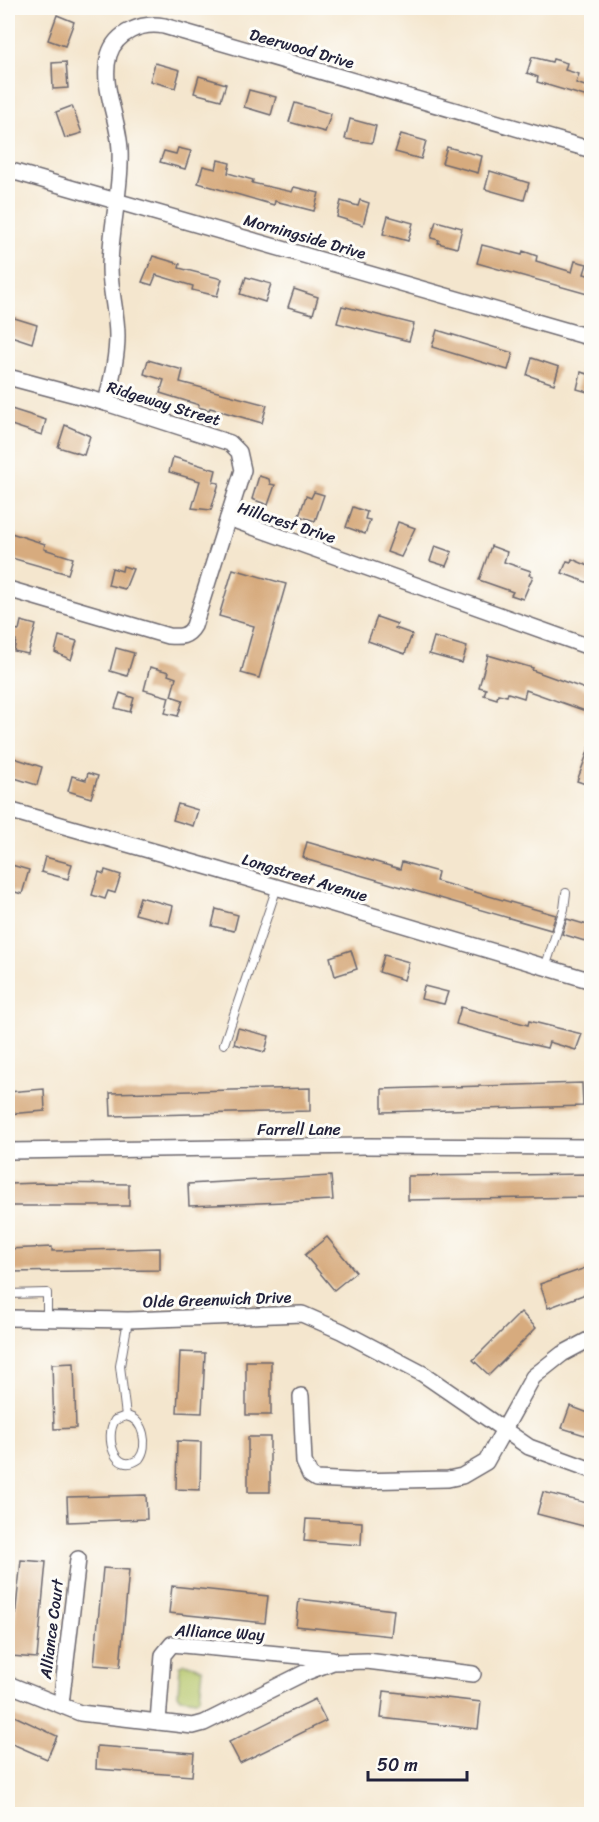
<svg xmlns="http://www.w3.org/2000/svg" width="599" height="1822" viewBox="0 0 599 1822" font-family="Sriracha,sans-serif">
<rect width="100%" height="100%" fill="#fdfcf7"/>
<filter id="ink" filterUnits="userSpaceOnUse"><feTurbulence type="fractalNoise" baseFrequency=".0167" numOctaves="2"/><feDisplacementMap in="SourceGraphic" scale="12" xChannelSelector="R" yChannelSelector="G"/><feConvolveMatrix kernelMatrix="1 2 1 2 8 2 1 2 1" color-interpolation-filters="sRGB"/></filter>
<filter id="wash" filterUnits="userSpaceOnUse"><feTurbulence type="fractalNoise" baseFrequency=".008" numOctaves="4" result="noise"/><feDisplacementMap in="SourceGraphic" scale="24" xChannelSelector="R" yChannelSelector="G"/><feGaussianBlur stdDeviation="1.35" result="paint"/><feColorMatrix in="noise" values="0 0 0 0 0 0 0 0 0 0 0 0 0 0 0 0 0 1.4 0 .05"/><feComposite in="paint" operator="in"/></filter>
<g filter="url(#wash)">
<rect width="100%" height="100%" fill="#f4e6ce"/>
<!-- green -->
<path fill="#b5c66a" stroke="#6c7452" stroke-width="1.5" d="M185,1663L203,1669L200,1697L196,1700L181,1698L178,1694L180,1666Z"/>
<g id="blocks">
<!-- building -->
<g fill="#d7ab7e">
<path d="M57,15L74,22L65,46L48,40Z"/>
<path d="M532,57L552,62L553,59L567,63L565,70L579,74L576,83L591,88V98L537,82L538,77L527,73Z"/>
<path d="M66,62L68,88L53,89L52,63Z"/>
<path d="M155,63L180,70L175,88L150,81Z"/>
<path d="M199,76L226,84L221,100L194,93Z"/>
<path d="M249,90L276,97L271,115L244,107Z"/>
<path d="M295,103L331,114L325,132L289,122Z"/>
<path d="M72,106L82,133L65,138L56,112Z"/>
<path d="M350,119L376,126L372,143L345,139Z"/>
<path d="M401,134L426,141L421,159L395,152Z"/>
<path d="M447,147L482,156L478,173L442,163Z"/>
<path d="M178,148L191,151L185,169L160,162L164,151L176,154Z"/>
<path d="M218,160L230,163L228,173L253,180L252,183L292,192L294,187L319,193L314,211L275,201L274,205L198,183L203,166L216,169Z"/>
<path d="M490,171L529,183L524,200L485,189Z"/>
<path d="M360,200L369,203L363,225L337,217L341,201L358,206Z"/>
<path d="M388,216L413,223L408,241L383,234Z"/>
<path d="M436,221L462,228L457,248L438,243L439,240L431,238Z"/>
<path d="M482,245L522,255L523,251L537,256L536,261L572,272L575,261L587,264L584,274L591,276V295L477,263Z"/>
<path d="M153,256L180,264L179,268L222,279L217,296L192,290L193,286L156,275L152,285L142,282Z"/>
<path d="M246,277L271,284L265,302L240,294Z"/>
<path d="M294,289L318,297L313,314L288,307Z"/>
<path d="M342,306L414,324L409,341L337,323Z"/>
<path d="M8,316L37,325L32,343L8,335Z"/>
<path d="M437,330L513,353L508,370L432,347Z"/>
<path d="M532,358L559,367L554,384L527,375Z"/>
<path d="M148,360L183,370L180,382L267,405L262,423L210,408L209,410L198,407L199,405L160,393L164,380L144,374Z"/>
<path d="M581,372L591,375V393L577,389Z"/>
<path d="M8,408L46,420L42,435L8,424Z"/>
<path d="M65,425L90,436L84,455L58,447Z"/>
<path d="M173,457L216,470L213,482L219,483L211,510L192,508L200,481L169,472Z"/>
<path d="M259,476L269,479L270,484L275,485L268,505L252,499Z"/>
<path d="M314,492L324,495L315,521L299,516L306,496L311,498Z"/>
<path d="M353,507L367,512L365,519L370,520L365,534L346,527Z"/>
<path d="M398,522L415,528L401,557L387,552Z"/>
<path d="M8,532L45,544L44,549L73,558L68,574L8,557Z"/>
<path d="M435,546L452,552L446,566L430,561Z"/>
<path d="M491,546L507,552L504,562L531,571L529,575L533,576L523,599L511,595L513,592L479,580Z"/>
<path d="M572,559L591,567V584L562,573L567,561L571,562Z"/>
<path d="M123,566L133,569L125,589L108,585L112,568L122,571Z"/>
<path d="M233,569L286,584L259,678L241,673L254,626L219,616Z"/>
<path d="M377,617L397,624L395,628L412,634L405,654L368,641Z"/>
<path d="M21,621L36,625L28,654L14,651L16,640L12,639L14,629L19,630Z"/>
<path d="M59,636L77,641L71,660L55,652Z"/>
<path d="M434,637L467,647L462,663L429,654Z"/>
<path d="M116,648L134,653L127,676L110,671Z"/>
<path d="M488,655L533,668L532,670L591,691V713L526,690L524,698L508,693L507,696L498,694L497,699L484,695L486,689L479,687Z"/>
<path d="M150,667L169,672L168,675L176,678L171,696L183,700L178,716L165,713L169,697L144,690Z"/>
<path d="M120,693L134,698L130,712L115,708Z"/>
<path d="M590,746H591V786L577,781Z"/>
<path d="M8,756L42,767L37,785L8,776Z"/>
<path d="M88,773L98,776L91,798L68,791L72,776L86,780Z"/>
<path d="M178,804L198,810L193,826L173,820Z"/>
<path d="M307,842L400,869L402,862L438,872L436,881L556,915L551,930L308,860L303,857Z"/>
<path d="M45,857L72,864L68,879L41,872Z"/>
<path d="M8,864L29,870L22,894L8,890Z"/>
<path d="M105,870L121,875L115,893L108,891L105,899L92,895L99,872L104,874Z"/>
<path d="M140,897L173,906L169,923L135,914Z"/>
<path d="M216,909L238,915L234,931L212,926Z"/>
<path d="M567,919L591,926L588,942L562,934Z"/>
<path d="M351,950L357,969L335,976L330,957Z"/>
<path d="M384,955L409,962L404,980L379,972Z"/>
<path d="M424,986L448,992L444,1004L421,999Z"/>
<path d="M461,1007L528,1025L529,1021L582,1034L576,1050L549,1042L547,1048L513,1040L456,1024Z"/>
<path d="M238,1028L269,1036L265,1052L234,1044Z"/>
<path d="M582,1083L583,1106L382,1112V1089Z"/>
<path d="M310,1088V1111L111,1116L110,1093Z"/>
<path d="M44,1089L45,1111L8,1114V1092Z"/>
<path d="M591,1174V1197L408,1200V1176Z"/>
<path d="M331,1176L333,1200L189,1206L188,1184Z"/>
<path d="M40,1183L129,1184V1206H8V1184Z"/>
<path d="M327,1237L356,1272L334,1290L305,1255Z"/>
<path d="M52,1247V1251L160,1248V1270L8,1272V1249Z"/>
<path d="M591,1266V1292L548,1308L540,1284Z"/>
<path d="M521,1312L536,1328L489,1375L473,1360Z"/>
<path d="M180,1352L205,1353L202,1413L177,1412Z"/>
<rect x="246" y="1361" width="25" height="54"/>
<path d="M74,1363L76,1428L54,1429L52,1364Z"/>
<path d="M570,1406L591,1414V1437L562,1428Z"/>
<rect x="248" y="1437" width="22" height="55"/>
<path d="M177,1441L201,1442L200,1490L176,1489Z"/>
<path d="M543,1492L591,1504V1528L537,1514Z"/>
<path d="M146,1495L147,1519L68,1522L67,1497Z"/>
<path d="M306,1519L362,1522L361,1545L304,1541Z"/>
<path d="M21,1560L46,1562L37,1658L11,1656Z"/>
<path d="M103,1568L129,1570L120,1667L94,1665Z"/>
<path d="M172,1586L268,1596L265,1623L169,1613Z"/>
<path d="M299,1599L394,1610L391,1636L296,1626Z"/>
<path d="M384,1691L481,1702L478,1729L381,1718Z"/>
<path d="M315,1699L326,1721L240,1763L229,1742Z"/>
<path d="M8,1713L57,1736L47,1759L8,1742Z"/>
<path d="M97,1746L194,1753L192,1776L96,1769Z"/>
</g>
</g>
</g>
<g filter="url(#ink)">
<use href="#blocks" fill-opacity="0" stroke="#6c676e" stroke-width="1.5"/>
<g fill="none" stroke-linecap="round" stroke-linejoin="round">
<defs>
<g id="service">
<path d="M545,968L564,909L566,893"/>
<path d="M224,1044L277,887"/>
<path d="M8,1294L47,1293V1318"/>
<path d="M126,1416C144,1419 149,1446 139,1459C115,1476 104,1437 115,1420Z"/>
<path d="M126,1416L120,1366L128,1320"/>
</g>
<g id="minor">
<path d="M8,170L592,338"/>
<path d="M8,377L106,403L230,443L239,452L243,470L194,626C188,637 180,637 168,636L8,589"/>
<path d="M106,403C111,381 117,359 117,336C117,313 110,291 110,268C110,228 122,189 120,150C119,119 100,85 109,55C116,32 142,22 164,26L592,150"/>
<path d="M228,518L592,648"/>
<path d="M8,810L219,870L592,981"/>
<path d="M8,1151L366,1146L592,1147"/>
<path d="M8,1318L128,1320L302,1314L341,1331L423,1374L529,1447L592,1470"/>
<path d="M301,1396L304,1462L310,1475L316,1479L355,1481L448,1479L462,1476L486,1462L533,1377L562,1354L592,1338"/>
<path d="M8,1684L80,1713L193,1726L204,1723L304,1673L333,1662L367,1661L473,1674"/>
<path d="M61,1704L78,1559"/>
<path d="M158,1722L163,1655L172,1644L332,1659"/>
</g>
</defs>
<!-- service casing -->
<use href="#service" stroke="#6c676e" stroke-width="10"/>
<!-- minor casing -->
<use href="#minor" stroke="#6c676e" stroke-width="18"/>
<!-- service -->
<use href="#service" stroke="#fff" stroke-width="8"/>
<!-- minor -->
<use href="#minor" stroke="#fff" stroke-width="15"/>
</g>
</g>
<g text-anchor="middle" stroke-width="6" stroke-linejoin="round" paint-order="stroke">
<!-- street labels -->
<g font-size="16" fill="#22223b" stroke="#fdfcf7">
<text transform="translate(302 48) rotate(16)" y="6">Deerwood Drive</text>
<text transform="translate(305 236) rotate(16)" y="6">Morningside Drive</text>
<text transform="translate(164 403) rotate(17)" y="6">Ridgeway Street</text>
<text transform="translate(287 522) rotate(18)" y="6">Hillcrest Drive</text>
<text transform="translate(305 877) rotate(17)" y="6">Longstreet Avenue</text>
<text x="299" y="1135">Farrell Lane</text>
<text transform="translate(217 1299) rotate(-2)" y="6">Olde Greenwich Drive</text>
<text transform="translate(51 1629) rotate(-83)" y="6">Alliance Court</text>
<text transform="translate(220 1632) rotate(3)" y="6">Alliance Way</text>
</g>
</g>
<!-- margin -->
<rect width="599" height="1822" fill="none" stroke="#fdfcf7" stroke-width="30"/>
<!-- scale -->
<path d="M368 1771v9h99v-9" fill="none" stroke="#22223b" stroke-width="3"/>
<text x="377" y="1771" font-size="18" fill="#22223b" stroke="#fdfcf7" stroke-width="4.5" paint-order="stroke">50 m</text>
</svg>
